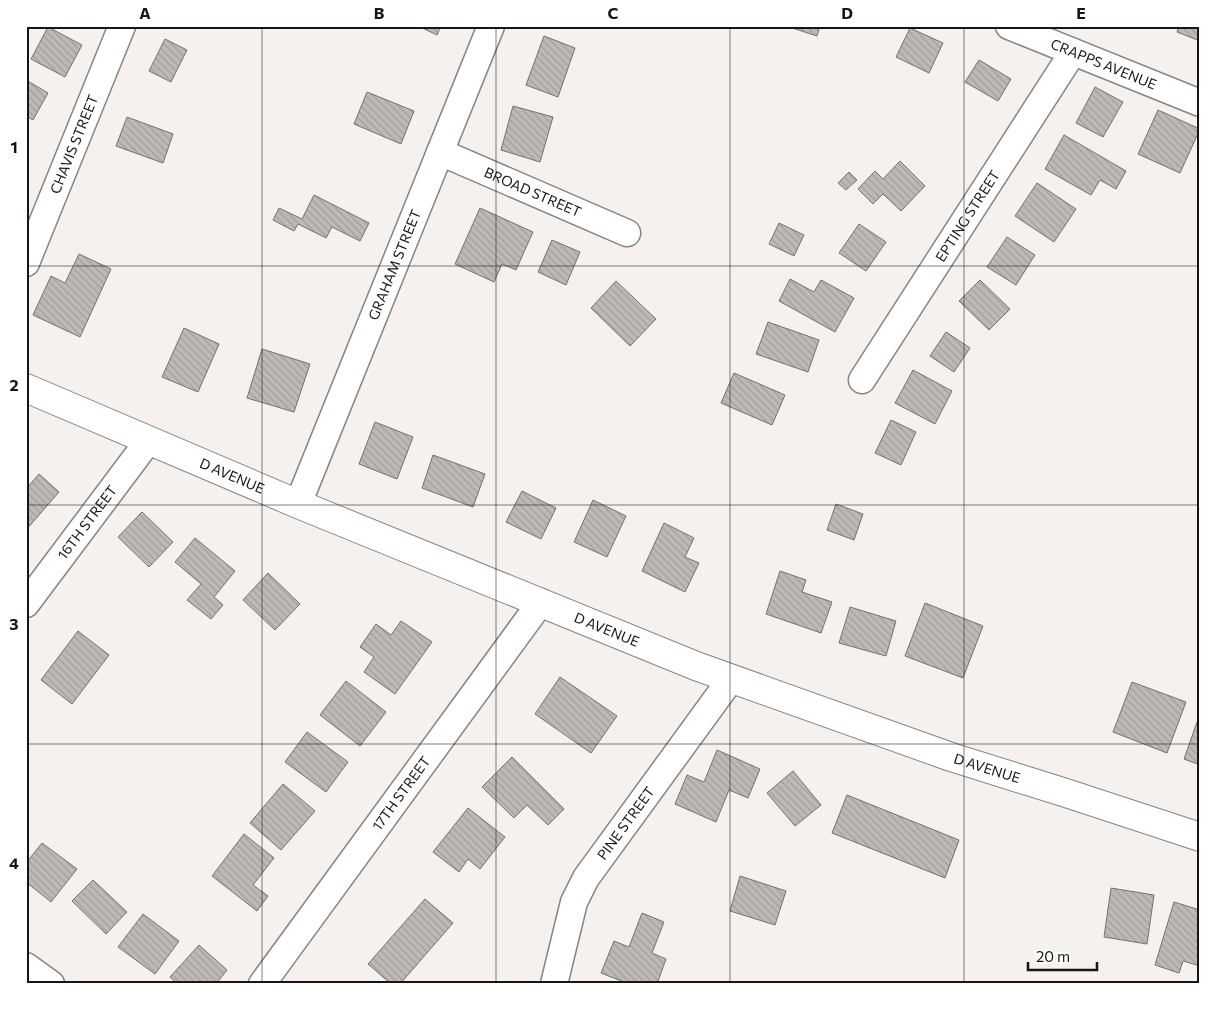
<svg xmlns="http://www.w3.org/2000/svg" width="1226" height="1010" viewBox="0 0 1226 1010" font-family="Commissioner,sans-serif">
<defs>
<pattern id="building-back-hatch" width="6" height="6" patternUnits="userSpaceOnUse" patternTransform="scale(1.25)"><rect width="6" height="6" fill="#bdb9b6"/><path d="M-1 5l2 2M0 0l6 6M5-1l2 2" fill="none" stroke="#a29e9c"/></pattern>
</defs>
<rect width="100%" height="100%" fill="#f5f1ee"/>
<!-- building -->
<g fill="url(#building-back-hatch)" stroke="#75716f">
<path d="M418,26H441L437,35Z"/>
<path d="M786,26H820L817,36Z"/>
<path d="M1179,26H1200V41L1177,32Z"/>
<path d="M48,27L82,45L65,77L31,59Z"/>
<path d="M910,28L943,43L929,73L896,57Z"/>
<path d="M544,36L575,48L558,97L526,85Z"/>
<path d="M165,39L187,50L171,82L149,71Z"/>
<path d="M979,60L1011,79L998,101L965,82Z"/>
<path d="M26,80L48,93L33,120L26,116Z"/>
<path d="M1095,87L1123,102L1103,137L1076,123Z"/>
<path d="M367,92L414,111L401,144L354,124Z"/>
<path d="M513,106L553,117L540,162L501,150Z"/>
<path d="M1158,110L1200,129L1180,173L1138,154Z"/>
<path d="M127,117L173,134L163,163L116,146Z"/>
<path d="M1064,135L1126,171L1116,189L1100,180L1091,195L1045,169Z"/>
<path d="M900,161L925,186L901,211L883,194L873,204L858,189L875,171L883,179Z"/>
<path d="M849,172L857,180L846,190L838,183Z"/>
<path d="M1037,183L1076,209L1054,242L1015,216Z"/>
<path d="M314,195L369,223L360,241L332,227L326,238L298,224L294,231L273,220L279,208L302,219Z"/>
<path d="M480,208L533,232L516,270L502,264L494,282L455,264Z"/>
<path d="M779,223L804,235L794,256L769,244Z"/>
<path d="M859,224L886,242L866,271L839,253Z"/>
<path d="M1007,237L1035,255L1016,285L987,267Z"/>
<path d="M552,240L580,252L566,285L538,272Z"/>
<path d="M79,254L111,269L80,337L33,315L51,276L65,283Z"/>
<path d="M790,279L814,292L821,280L854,298L835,332L779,301Z"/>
<path d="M980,280L1010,309L989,330L959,301Z"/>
<path d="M616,281L656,319L630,346L591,308Z"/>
<path d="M768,322L819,340L808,372L756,354Z"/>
<path d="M184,328L219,344L198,392L162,377Z"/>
<path d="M946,332L970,348L954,372L930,356Z"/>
<path d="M262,349L310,364L294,412L247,398Z"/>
<path d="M913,370L952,391L935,424L895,403Z"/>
<path d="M734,373L785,395L772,425L721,403Z"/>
<path d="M891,420L916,432L901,465L875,453Z"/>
<path d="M375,422L413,437L397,479L359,464Z"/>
<path d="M433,455L485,474L473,507L422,488Z"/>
<path d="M39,474L59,492L26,530V489Z"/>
<path d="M522,491L556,508L541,539L506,522Z"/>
<path d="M593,500L626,516L607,557L574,542Z"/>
<path d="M836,504L863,514L854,540L827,530Z"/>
<path d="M142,512L173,542L149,567L118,537Z"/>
<path d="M664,523L694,538L685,557L699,563L685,592L642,571Z"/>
<path d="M195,538L235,571L214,597L223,605L211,619L187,600L201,584L175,562Z"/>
<path d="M780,571L806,580L802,592L832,602L821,633L766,614Z"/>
<path d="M268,573L300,604L275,630L243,600Z"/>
<path d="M925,603L983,626L963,678L905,656Z"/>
<path d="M850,607L896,621L886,656L839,643Z"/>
<path d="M401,621L432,642L395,694L364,672L374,657L360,647L376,624L391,635Z"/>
<path d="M78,631L109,655L72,704L41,680Z"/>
<path d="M560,677L617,716L591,753L535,714Z"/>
<path d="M346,681L386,712L360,746L320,715Z"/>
<path d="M1132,682L1186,702L1167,753L1113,732Z"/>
<path d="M1197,722L1200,723V765L1184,759Z"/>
<path d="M307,732L348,762L326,792L285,762Z"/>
<path d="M717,750L760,769L748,798L729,790L716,822L675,804L687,775L704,782Z"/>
<path d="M512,757L564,809L548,825L527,805L514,818L482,787Z"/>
<path d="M793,771L821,805L795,826L767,793Z"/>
<path d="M283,784L315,811L281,850L250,823Z"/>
<path d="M847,795L959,840L945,878L832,833Z"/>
<path d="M468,808L505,837L480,869L468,859L459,872L433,852Z"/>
<path d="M244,834L274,858L253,885L268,896L257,911L212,876Z"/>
<path d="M42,843L77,869L51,902L26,882V863Z"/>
<path d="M740,876L786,891L775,925L730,911Z"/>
<path d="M93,880L127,912L106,934L72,901Z"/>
<path d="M1111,888L1154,895L1147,944L1104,937Z"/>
<path d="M425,899L453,923L400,984H391L368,964Z"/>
<path d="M1174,902L1200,910V966L1183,961L1179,973L1155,965Z"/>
<path d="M642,913L664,922L652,953L666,959L657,984H629L601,973L614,941L629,947Z"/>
<path d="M143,914L179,941L155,974L118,947Z"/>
<path d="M199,945L227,970L216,984H178L170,977Z"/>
</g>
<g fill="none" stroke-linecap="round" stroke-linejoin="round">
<defs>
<g id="street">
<path id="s1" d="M1009,26L1200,103"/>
<path id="s2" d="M440,152L627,233"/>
<path id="s3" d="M26,263L122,26"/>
<path id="s4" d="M862,380L1073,52"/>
<path id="s5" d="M298,504L491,26"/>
<path id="s6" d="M26,604L149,440"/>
<path d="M26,966L51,984"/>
<path id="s7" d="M262,984L541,602"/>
<path id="s8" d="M554,984L574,902L586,878L731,679"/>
</g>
<g id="secondary">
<path id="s9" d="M26,388L298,504L696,666L951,757L1066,793L1200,837"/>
</g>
</defs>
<!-- street casing -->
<use href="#street" stroke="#888482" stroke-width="29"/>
<!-- secondary casing -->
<use href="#secondary" stroke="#888482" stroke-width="30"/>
<!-- street -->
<use href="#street" stroke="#fff" stroke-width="26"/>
<!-- secondary -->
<use href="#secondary" stroke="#fff" stroke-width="28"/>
</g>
<!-- grid -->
<path fill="none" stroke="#181615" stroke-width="1" stroke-opacity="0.55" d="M262,26V984M496,26V984M730,26V984M964,26V984M26,266H1200M26,505H1200M26,744H1200"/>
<g text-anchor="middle" stroke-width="4.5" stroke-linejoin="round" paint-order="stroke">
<!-- street labels -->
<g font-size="14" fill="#181615" stroke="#fff">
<text dy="5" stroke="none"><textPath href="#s1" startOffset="102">CRAPPS AVENUE</textPath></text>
<text dy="5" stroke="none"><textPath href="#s3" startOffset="128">CHAVIS STREET</textPath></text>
<text dy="5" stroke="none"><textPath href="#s2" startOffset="101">BROAD STREET</textPath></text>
<text dy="5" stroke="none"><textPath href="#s4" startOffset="195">EPTING STREET</textPath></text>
<text dy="5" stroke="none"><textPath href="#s5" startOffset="258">GRAHAM STREET</textPath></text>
<text dy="5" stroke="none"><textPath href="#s9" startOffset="224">D AVENUE</textPath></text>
<text dy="5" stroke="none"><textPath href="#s6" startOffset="102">16TH STREET</textPath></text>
<text dy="5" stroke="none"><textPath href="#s9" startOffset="629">D AVENUE</textPath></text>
<text dy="5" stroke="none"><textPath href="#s9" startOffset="1034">D AVENUE</textPath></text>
<text dy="5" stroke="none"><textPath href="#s7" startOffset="236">17TH STREET</textPath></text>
<text dy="5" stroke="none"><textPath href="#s8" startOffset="179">PINE STREET</textPath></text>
</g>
</g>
<!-- border -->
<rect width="1226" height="1010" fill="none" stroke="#ffffff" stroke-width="55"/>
<!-- scale -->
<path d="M1028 962v8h69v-8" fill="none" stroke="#181615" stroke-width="2.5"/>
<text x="1036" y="962" font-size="15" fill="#181615" stroke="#ffffff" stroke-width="4" paint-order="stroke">20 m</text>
<rect x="28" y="28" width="1170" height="954" fill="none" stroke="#181615" stroke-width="2"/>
<g font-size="16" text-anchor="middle" font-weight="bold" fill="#181615">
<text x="145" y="19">A</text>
<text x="379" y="19">B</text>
<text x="613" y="19">C</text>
<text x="847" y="19">D</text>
<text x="1081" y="19">E</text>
<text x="14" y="153">1</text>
<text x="14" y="391">2</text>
<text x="14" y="630">3</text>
<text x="14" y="869">4</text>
</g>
</svg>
